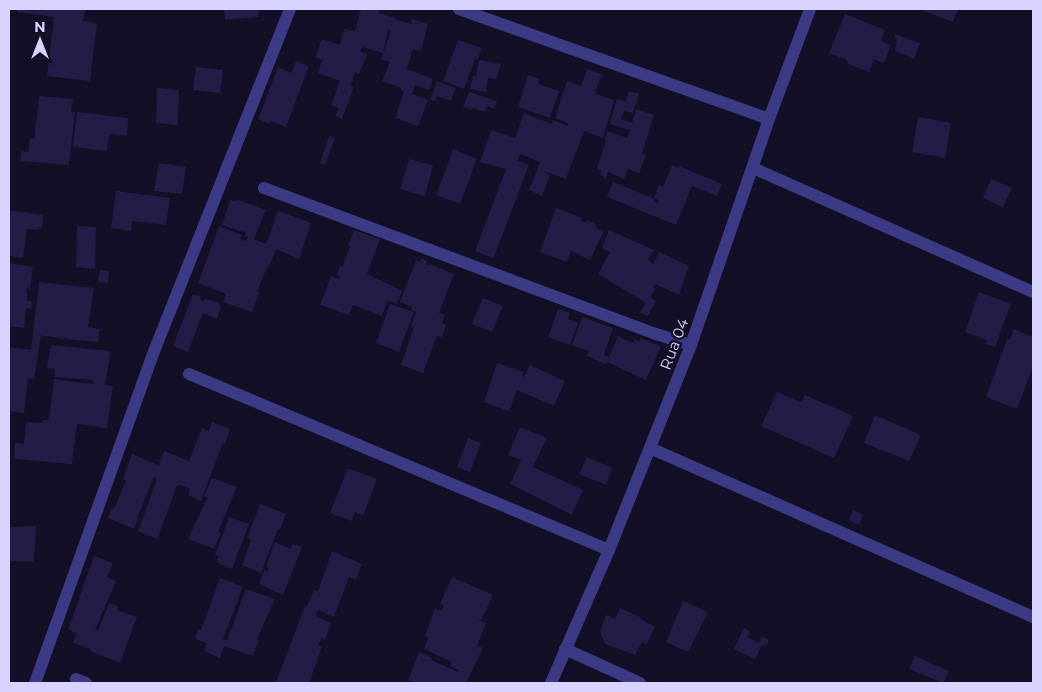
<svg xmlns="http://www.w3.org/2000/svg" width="1042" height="692" font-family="Montserrat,sans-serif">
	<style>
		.building { fill: #241b47 }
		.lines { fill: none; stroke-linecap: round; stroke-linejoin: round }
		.minor { stroke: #3d3a85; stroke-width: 12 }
		.labels { text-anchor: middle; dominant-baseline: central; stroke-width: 5; stroke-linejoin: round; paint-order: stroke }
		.street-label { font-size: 15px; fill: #d9d4ff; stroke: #130f26 }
	</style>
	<rect width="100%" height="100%" fill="#130f26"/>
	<path class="building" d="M17,9H85L83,21L97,23L90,81L47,76L54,17L17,12Z
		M224,9H258L259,17L225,20Z
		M361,9H379V13L395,18V19L411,24L412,19L428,24L421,51L413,49L407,69L433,79L429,90L415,85L412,94L428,100L418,126L395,118L404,91L401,90V88L382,81L390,62L381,59L391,31H388L383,53L362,47L360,52L367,54L359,74L355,72L351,85L354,87L342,119L335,116L339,108L331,105L340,81L318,73L322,60L315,57L322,39L340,45L344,29L355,31Z
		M919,9H958L953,22Z
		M845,14L885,30L881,41L891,45L884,63L874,59L869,72L848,64L847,60L829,53Z
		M895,34L920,43L914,59L895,51L897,39L894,37Z
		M458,40L482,48L478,59H475L464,89L443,81Z
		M479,60L501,64L496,79L488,78L486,92L470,89L473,76H476Z
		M296,61L309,66L286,127L271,121L270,124L258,119L278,67L291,73Z
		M196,67L223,70L220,93L193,90Z
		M587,69L602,74L595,94L614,100L603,138L584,131L566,179L544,171L550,175L542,196L529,190L540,162L520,154L518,161L529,165L494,257L493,258L475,251L506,169L480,162L491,130L515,138L524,113L552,124L553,120L567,126L568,123L555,118L567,81L581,86Z
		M528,75L540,79L538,84L559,91L550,118L518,107Z
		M437,81L456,88L451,101L437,96L435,101L430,100Z
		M157,88L179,90L178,125L156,123Z
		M629,91L639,94L633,113L624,111L621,119L632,123L636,109L654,115L642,154L646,155L639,173L628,169L624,179L608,172L606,178L600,175L601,170L597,168L606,141L605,138L607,131L627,138L630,130L610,124L617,99L626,101Z
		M469,92L497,101L494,109L487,106L485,112L473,108L472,110L463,107Z
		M39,96L73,99L71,112H75L69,165L20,161L21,151L28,152L30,138L34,139Z
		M77,112L128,118L127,136L109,134L107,151L73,147Z
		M918,117L951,123L945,158L912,152Z
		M329,136L335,138L325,165L320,163Z
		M453,149L477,159L460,204L436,195Z
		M409,159L433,165L425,196L400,189Z
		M159,163L186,167L182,194L154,191Z
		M672,165L679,168V166L722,184L717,196L692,186L676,225L607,197L613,182L655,199L654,201L658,203L659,200L654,198L659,185L663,187Z
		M991,179L1012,188L1003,207L983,198Z
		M116,191L170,198L166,225L132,221L131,231L111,228Z
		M237,199L266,210L254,239L266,244L278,211L311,223L299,259L276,249L269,268L267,267L257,292L259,293L252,312L223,302L226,294L198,283L219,226L242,235L240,239L246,241L248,237L245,236L246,233L222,225L230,200L236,201Z
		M556,208L582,218L581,221L586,223L587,220L596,224L595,227L604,231L590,260L571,251L567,262L540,252Z
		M9,210L43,215L42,228L39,227V230L27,229L23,258L9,256Z
		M77,226L96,227L95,269L76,267Z
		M354,230L380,239L367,274L402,291L397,304L388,300L382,316L353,305L349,315L320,305L331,276L339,279L340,277L337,275L340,266L342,267L350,247L348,246Z
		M609,230L654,250L648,260L653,264L659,252L689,266L679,295L655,284L653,288L655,289L650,297L656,301L648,316L640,313L646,303L598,274L610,252L602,248Z
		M421,258L427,260L426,264L429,266L430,264L454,274L439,313L445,315L442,323L446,325L442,337L437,336L423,373L401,365L414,327L411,326L416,312L411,310L412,307L400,302L416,260L420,262Z
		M9,263L33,267L30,289L26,288V292H27V300L32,301L31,309L26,308L24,328L9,326Z
		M100,270L109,271L108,283L98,282Z
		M39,282L94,288L88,327L100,329L98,342L66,339V336L65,339L41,335L34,379L28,378L24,413L9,411V347L31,350Z
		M979,292L1011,304L995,347L986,344L987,340L965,332Z
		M193,294L201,297L200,299L204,301L205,298L220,304L219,306L221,307L217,319L203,313L188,352L173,346Z
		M483,298L503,306L492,332L472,324Z
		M390,304L414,312L399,352L376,343Z
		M558,309L570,313L568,319L578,323L570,345L548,337Z
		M582,317L613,328L604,355L609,357L618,336L633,343L634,339L639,341L640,338L661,346L646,380L607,362L606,364L587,356L589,351L572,345Z
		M1014,329L1033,337V366L1017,409L986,397L1007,339L1010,340Z
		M51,345L111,351L105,385L113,386L107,428L77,424L72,464L14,459L15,443L24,444L26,422L42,423L43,420H49L54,379L93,384L94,380L55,377V369L47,368Z
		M497,363L524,372L522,376L524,377L530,365L565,381L554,406L517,390L509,411L484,402Z
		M777,392L801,402L805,395L853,416L834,458L761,426Z
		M875,415L921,435L909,461L864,443Z
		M212,422L230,429L225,444L223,443L201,501L188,495L190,489L180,485L177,486L157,539L138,531L157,479L154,477L137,518H138L134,529L108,518L111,508L114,509L126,480L123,479L132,454L159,465L164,451L189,461L202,428L209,431Z
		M520,427L547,438L533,467L583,490L572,515L510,484L521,460L508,455Z
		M468,438L481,443L470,472L457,467Z
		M587,457L612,468L606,485L579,474Z
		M348,468L377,479L363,516L355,512L352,521L330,513Z
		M212,478L237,487L218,532L221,533L214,549L188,539L207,498L204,496Z
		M260,504L286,514L280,530L278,529L261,573L242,565L251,540L247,538Z
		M853,510L863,515L859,525L849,520Z
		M229,517L249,524L232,569L216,562L219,556L215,555Z
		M23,526H36L34,562L9,561V527H23Z
		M275,542L291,549L292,544L302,547L283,595L259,584L264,570L268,571L269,568L266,566Z
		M332,551L362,564L356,580L349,577L334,617L318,610L315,616L331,623L325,640L321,639L318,645L322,647L309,683L276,682L305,606H307L314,590L318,591Z
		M94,556L113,563L107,577L116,581L95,630L98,631L109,603L118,606L117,610L137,617L120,663L90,651L91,649L73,643L77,633L68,630Z
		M452,577L493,595L481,620L475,618L486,623L477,646L483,648L466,683H416L408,680L419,652L432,658L431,660L458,672L459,670L450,666L452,662L424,649L428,638L425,636L435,608L441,611L444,606L440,604Z
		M220,578L243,587L223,639L227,640L246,589L275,599L257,639L259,640L253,656L224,646L220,658L204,651L207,643L195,639L198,629L201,630Z
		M683,601L708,612L688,652L666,642Z
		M620,608L640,617V618L655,627L647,644L642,642L635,655L605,644L600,632L606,615L615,619Z
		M744,628L750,631L747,637L759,643L762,636L769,640L766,646L762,645L755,659L734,649Z
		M915,656L949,671L943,683L909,669Z"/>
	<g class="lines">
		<path class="minor" d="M459,9L769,119
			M753,168L1033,292
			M264,188L653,333L691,345
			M189,374L609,550
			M650,448L1033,617
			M565,649L640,683
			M76,679L86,683
			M35,683L153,354L290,9
			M551,683L609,550L691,345L769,119L810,9"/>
	</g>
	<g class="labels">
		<g class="street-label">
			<text transform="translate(674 344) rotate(-69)">Rua 04</text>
		</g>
	</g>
	<rect width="1042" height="692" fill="none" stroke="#d9d4ff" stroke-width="20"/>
	<g transform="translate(40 40)" stroke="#130f26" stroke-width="4" paint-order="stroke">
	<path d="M0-4L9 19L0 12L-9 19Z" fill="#d9d4ff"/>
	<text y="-8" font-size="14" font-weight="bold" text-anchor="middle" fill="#d9d4ff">N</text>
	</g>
</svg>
